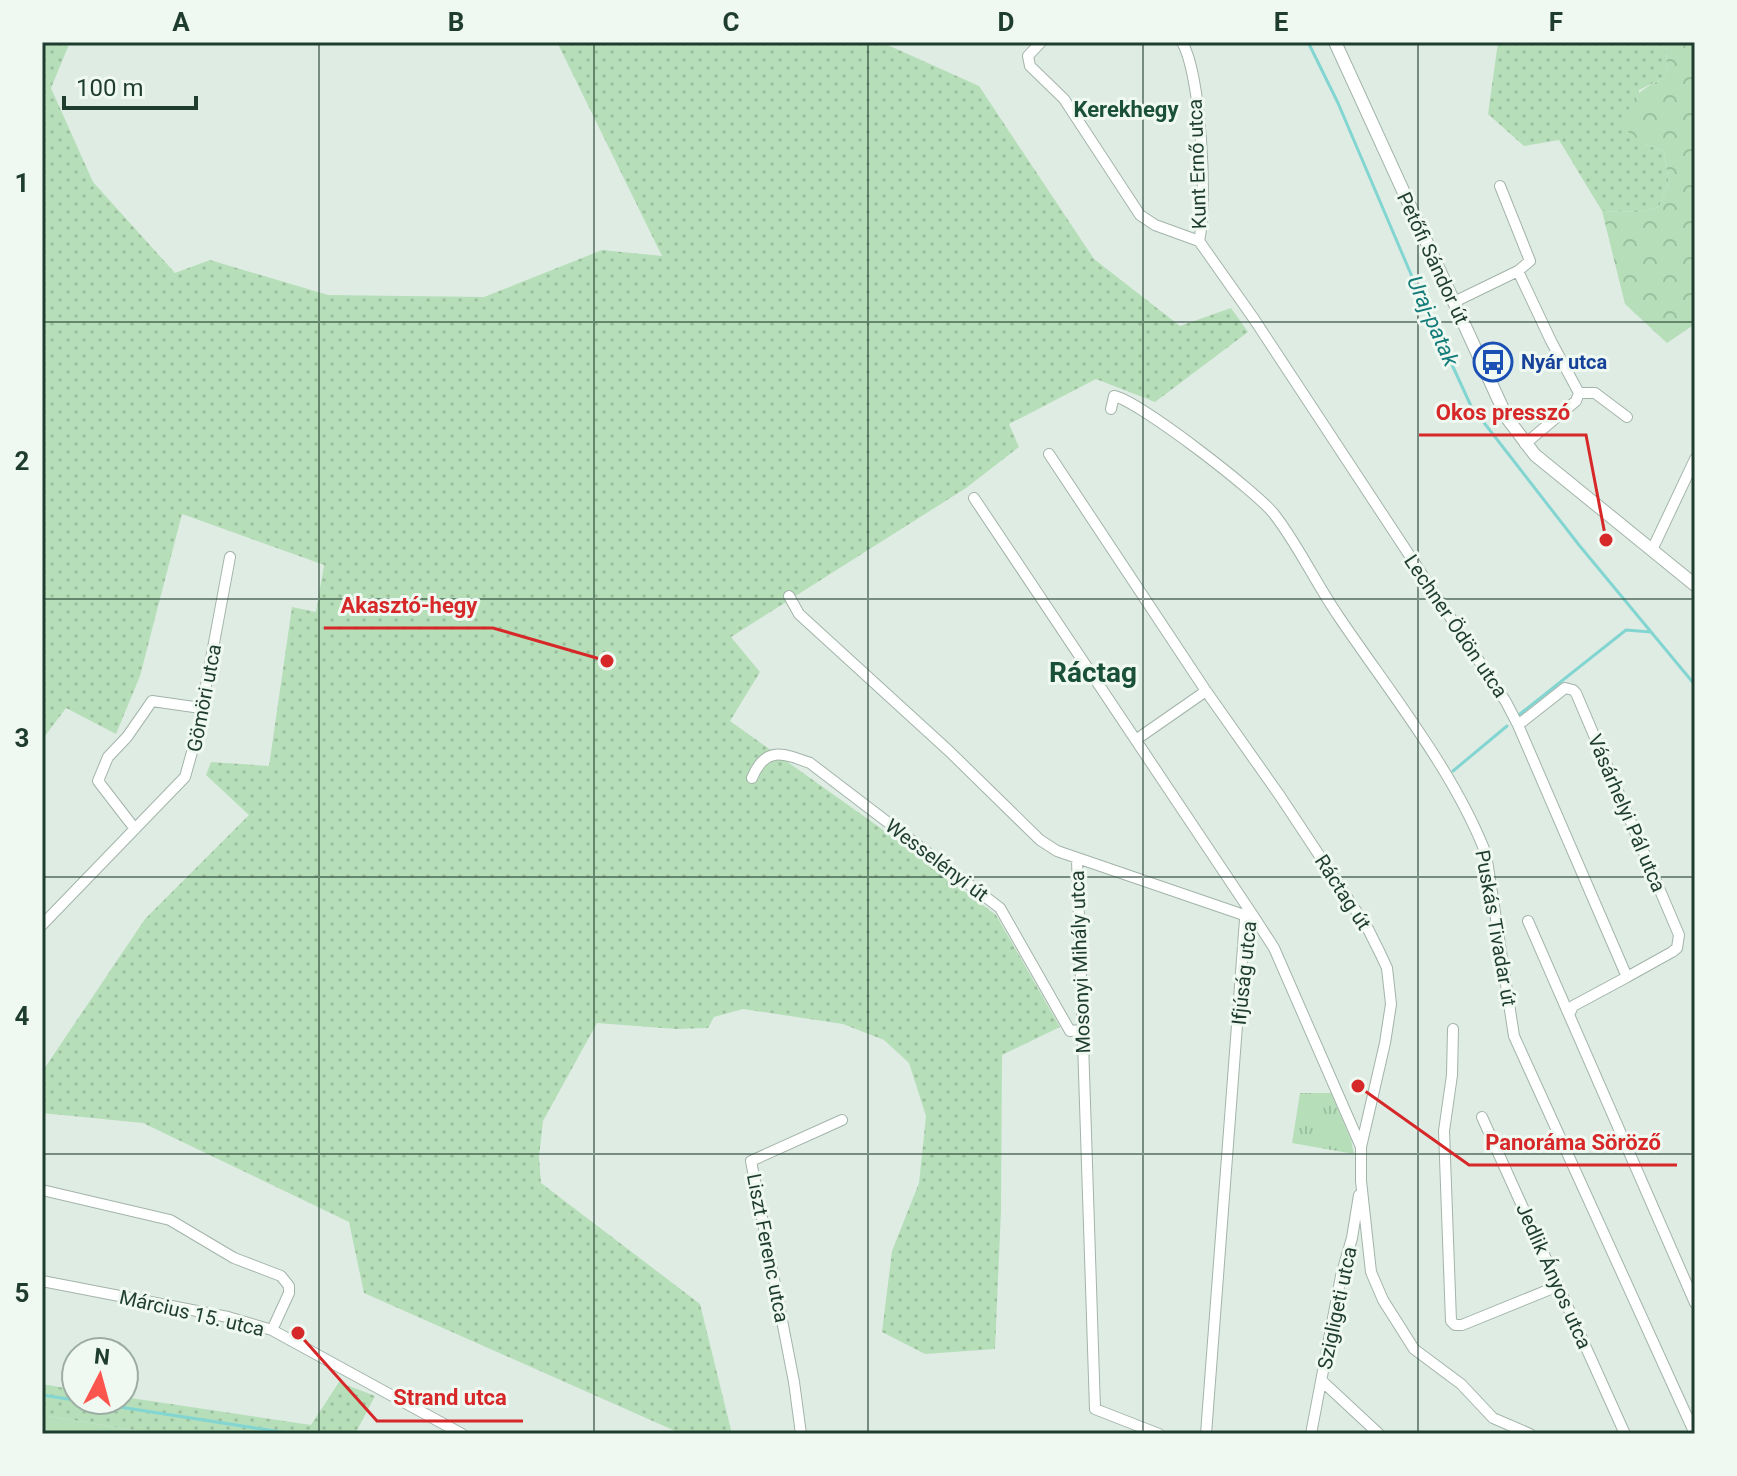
<svg xmlns="http://www.w3.org/2000/svg" width="1737" height="1476" font-family="Roboto,sans-serif">
	<style>
		.grass { fill: url(#grass-dots) }
		.forest { fill: url(#forest-crowns) }
		.park { fill: url(#park-tufts) }
		.garden { fill: #b6dfb9 }
		.lines { fill: none; stroke-linecap: round; stroke-linejoin: round }
		.stream { stroke: #83d5d1; stroke-width: 3 }
		.minor-casing { stroke: #a2b4aa; stroke-width: 12 }
		.tertiary-casing { stroke: #a2b4aa; stroke-width: 14 }
		.minor { stroke: #fff; stroke-width: 10 }
		.tertiary { stroke: #fff; stroke-width: 12 }
		.grid { fill: none; stroke: #1f3d2f; stroke-width: 2; stroke-opacity: 0.55 }
		.labels { text-anchor: middle; dominant-baseline: central; stroke-width: 6; stroke-linejoin: round; paint-order: stroke }
		.street-label { font-size: 20px; fill: #1f3d2f; stroke: #f0f8f2 }
		.transit-label { font-size: 20px; font-weight: bold; fill: #164399; stroke: #f0f8f2; text-anchor: start }
		.neighbourhood-label { font-size: 22px; font-weight: bold; fill: #1a5038; stroke: #f0f8f2 }
		.water-label { font-size: 22px; font-style: italic; fill: #157d79; stroke: #f0f8f2 }
		.district-label { font-size: 28px; font-weight: bold; fill: #1a5038; stroke: #f0f8f2 }
		.leader { fill: none; stroke: #d62828; stroke-width: 3 }
		.callout-dot { fill: #d62828; stroke: #f0f8f2; stroke-width: 3 }
		.callout-label { font-size: 22px; text-anchor: middle; font-weight: bold; fill: #d62828; stroke: #f0f8f2; stroke-width: 6; stroke-linejoin: round; paint-order: stroke }
		.neatline { fill: none; stroke: #1f3d2f; stroke-width: 3 }
		.grid-label { font-size: 26px; text-anchor: middle; font-weight: bold; fill: #1f3d2f }
	</style>
	<defs>
		<pattern id="grass-dots" width="8" height="8" patternUnits="userSpaceOnUse" patternTransform="scale(2)"><rect width="8" height="8" fill="#b6dfb9"/><path d="M2 2h.1M6 6h.1" fill="none" stroke="#9cc09f" stroke-width="1.8" stroke-linecap="round"/></pattern>
		<pattern id="forest-crowns" width="20" height="18" patternUnits="userSpaceOnUse" patternTransform="scale(2)"><rect width="20" height="18" fill="#b6dfb9"/><path d="M2 6a3 3 0 1 1 6 0M12 15a3 3 0 1 1 6 0" fill="none" stroke="#9cc09f"/></pattern>
		<pattern id="park-tufts" width="24" height="20" patternUnits="userSpaceOnUse" patternTransform="scale(2)"><rect width="24" height="20" fill="#b6dfb9"/><path d="M3 7l-1-3M5 7V3M7 7l1-3M15 17l-1-3M17 17v-4M19 17l1-3" fill="none" stroke="#9cc09f"/></pattern>
	</defs>
	<rect width="100%" height="100%" fill="#dfece4"/>
	<path class="grass" d="M42,42H70L51,88L93,182L175,273L210,260L328,295L484,297L602,250L662,256L557,42H881L979,86L1094,259L1180,326L1231,308L1248,332L1155,402L1096,379L1009,424L1019,447L966,488L731,637L760,672L730,721L879,827L996,915L1060,1027L1002,1055L1001,1211L995,1349L925,1354L882,1332L892,1251L919,1183L926,1116L909,1063L884,1040L843,1024L743,1009L714,1017L708,1028L676,1029L597,1023L543,1121L539,1157L541,1183L700,1304L732,1434H682L364,1293L349,1222L143,1123L42,1113V1072L145,919L249,815L206,775L211,762L269,766L292,607L316,612L324,565L182,514L140,676L116,734L66,708L42,740Z
		M1498,42H1667L1666,77L1639,90L1642,143L1664,151L1669,183L1659,207L1642,212L1602,211L1559,140L1524,146L1488,114Z
		M339,1382L375,1396L355,1434H156L42,1415V1384L76,1390V1400H124V1397L311,1425Z"/>
	<path class="forest" d="M1667,42H1695V324L1667,343L1625,304L1602,211L1642,212L1659,207L1669,183L1664,151L1642,143L1625,129C1628,97 1639,90 1666,77Z"/>
	<path class="park" d="M1300,1093H1331L1351,1140L1354,1154L1292,1143Z"/>
	<path class="garden" d="M42,1415L156,1434H42Z"/>
	<g class="lines">
		<path class="stream" d="M1308,42L1338,103L1419,293L1471,406L1579,545L1695,685
			M1520,714L1626,630L1651,632
			M1453,771L1507,726
			M42,1395L294,1434"/>
		<g class="minor-casing">
			<path id="minor" d="M1041,42L1028,56L1030,66L1064,99L1140,215L1155,225L1199,241
				M1182,42C1201,75 1208,203 1199,241
				M1199,241L1254,319L1506,702L1518,725L1627,977L1573,1006L1569,1015
				M1518,271L1551,341L1579,393L1576,401L1525,444
				M1454,302L1518,271L1530,261L1500,186
				M1579,393H1595L1627,417
				M1111,409L1114,396C1139,401 1257,492 1274,514C1299,546 1316,584 1339,617C1389,691 1454,771 1486,854L1514,1036L1695,1434
				M1049,454L1206,691L1280,796L1368,929L1380,953L1387,968L1391,1004L1385,1043L1361,1147V1181L1371,1272L1383,1300L1414,1349L1461,1384L1493,1418L1530,1434
				M974,498L1252,914L1245,920L1206,1434
				M1652,550L1695,459
				M789,596L799,614L949,751L1040,840L1057,851L1241,914H1252L1274,948L1361,1147
				M1518,725L1565,688L1573,690L1576,693L1679,935L1677,948L1672,952L1627,977
				M1137,739L1206,691
				M752,778C765,746 783,753 810,763L1000,908L1070,1031L1081,1030
				M135,829L98,781L108,757L127,737L152,701L201,708
				M1077,859L1095,1409L1159,1434
				M1528,921L1695,1303
				M42,925L185,777L197,734L230,557
				M1453,1029L1452,1075L1444,1131L1451,1321L1455,1325H1462L1558,1286
				M1482,1117L1625,1434
				M42,1190L170,1220L234,1258L281,1276L289,1286V1293L272,1330
				M42,1281L228,1317L272,1330L462,1434
				M1322,1381L1379,1434
				M801,1434L794,1382L751,1161L842,1120
				M1311,1434L1341,1276L1352,1238L1359,1195"/>
		</g>
		<g class="tertiary-casing">
			<path id="tertiary" d="M1335,42L1507,418L1535,455L1695,585"/>
		</g>
		<use href="#minor" class="minor"/>
		<use href="#tertiary" class="tertiary"/>
	</g>
	<path class="grid" d="M319,42V1434M594,42V1434M868,42V1434M1143,42V1434M1418,42V1434M42,322H1695M42,599H1695M42,877H1695M42,1154H1695"/>
	<defs>
		<g id="bus-ring" transform="scale(2)"><circle r="9.5" fill="#f0f8f2" stroke="#1a4fb4" stroke-width="1.5"/><path d="M-5-6H5V4H4V6H2V4H-2V6H-4V4H-5ZM-3.5-4V0h7V-4ZM-3.5 1.2v1.5H-2V1.2ZM2 1.2v1.5H3.5V1.2Z" fill="#1a4fb4"/></g>
	</defs>
	<g fill-rule="evenodd">
		<use href="#bus-ring" x="1493" y="362"/>
	</g>
	<g class="labels">
		<g class="street-label">
			<text transform="translate(1197 164) rotate(-92)">Kunt Ernő utca</text>
			<text transform="translate(1433 258) rotate(65)">Petőfi Sándor út</text>
			<text transform="translate(1456 626) rotate(56)">Lechner Ödön utca</text>
			<text transform="translate(204 698) rotate(-79)">Gömöri utca</text>
			<text transform="translate(1627 813) rotate(67)">Vásárhelyi Pál utca</text>
			<text transform="translate(937 860) rotate(37)">Wesselényi út</text>
			<text transform="translate(1343 892) rotate(57)">Ráctag út</text>
			<text transform="translate(1496 928) rotate(80)">Puskás Tivadar út</text>
			<text transform="translate(1080 962) rotate(-92)">Mosonyi Mihály utca</text>
			<text transform="translate(1244 973) rotate(-84)">Ifjúság utca</text>
			<text transform="translate(768 1248) rotate(79)">Liszt Ferenc utca</text>
			<text transform="translate(1554 1276) rotate(66)">Jedlik Ányos utca</text>
			<text transform="translate(1337 1308) rotate(-78)">Szigligeti utca</text>
			<text transform="translate(192 1313) rotate(13)">Március 15. utca</text>
		</g>
		<g class="transit-label">
			<text x="1521" y="362">Nyár utca</text>
		</g>
		<g class="neighbourhood-label">
			<text x="1126" y="109">Kerekhegy</text>
		</g>
		<g class="water-label">
			<text transform="translate(1433 321) rotate(66)">Uraj-patak</text>
		</g>
		<g class="district-label">
			<text x="1093" y="672">Ráctag</text>
		</g>
	</g>
	<path class="leader" d="M1606 540L1586 435H1419M607 661L493 628H324M1358 1086L1469 1165H1677M298 1333L377 1421H523"/>
	<g class="callout-dot">
		<circle cx="1606" cy="540" r="8"/>
		<circle cx="607" cy="661" r="8"/>
		<circle cx="1358" cy="1086" r="8"/>
		<circle cx="298" cy="1333" r="8"/>
	</g>
	<g class="callout-label">
		<text x="1503" y="420">Okos presszó</text>
		<text x="409" y="613">Akasztó-hegy</text>
		<text x="1573" y="1150">Panoráma Söröző</text>
		<text x="450" y="1405">Strand utca</text>
	</g>
	<rect width="1737" height="1476" fill="none" stroke="#f0f8f2" stroke-width="88"/>
	<g transform="translate(100 1376) rotate(6)"><circle r="38" fill="#f0f8f2" stroke="#9cada4" stroke-width="2"/>
	<path d="M0-6L14 30L0 20L-14 30Z" fill="#fc554d"/>
	<text y="-12" font-size="22" font-weight="bold" text-anchor="middle" fill="#1f3d2f">N</text>
	</g>
	<path d="M64 96v12h132v-12" fill="none" stroke="#1f3d2f" stroke-width="4"/>
	<text x="76" y="96" font-size="24" fill="#1f3d2f" stroke="#f0f8f2" stroke-width="6" paint-order="stroke">100 m</text>
	<rect x="44" y="44" width="1649" height="1388" class="neatline"/>
	<g class="grid-label">
		<text x="181" y="31">A</text>
		<text x="456" y="31">B</text>
		<text x="731" y="31">C</text>
		<text x="1006" y="31">D</text>
		<text x="1281" y="31">E</text>
		<text x="1556" y="31">F</text>
		<text x="22" y="192">1</text>
		<text x="22" y="470">2</text>
		<text x="22" y="747">3</text>
		<text x="22" y="1025">4</text>
		<text x="22" y="1302">5</text>
	</g>
</svg>
